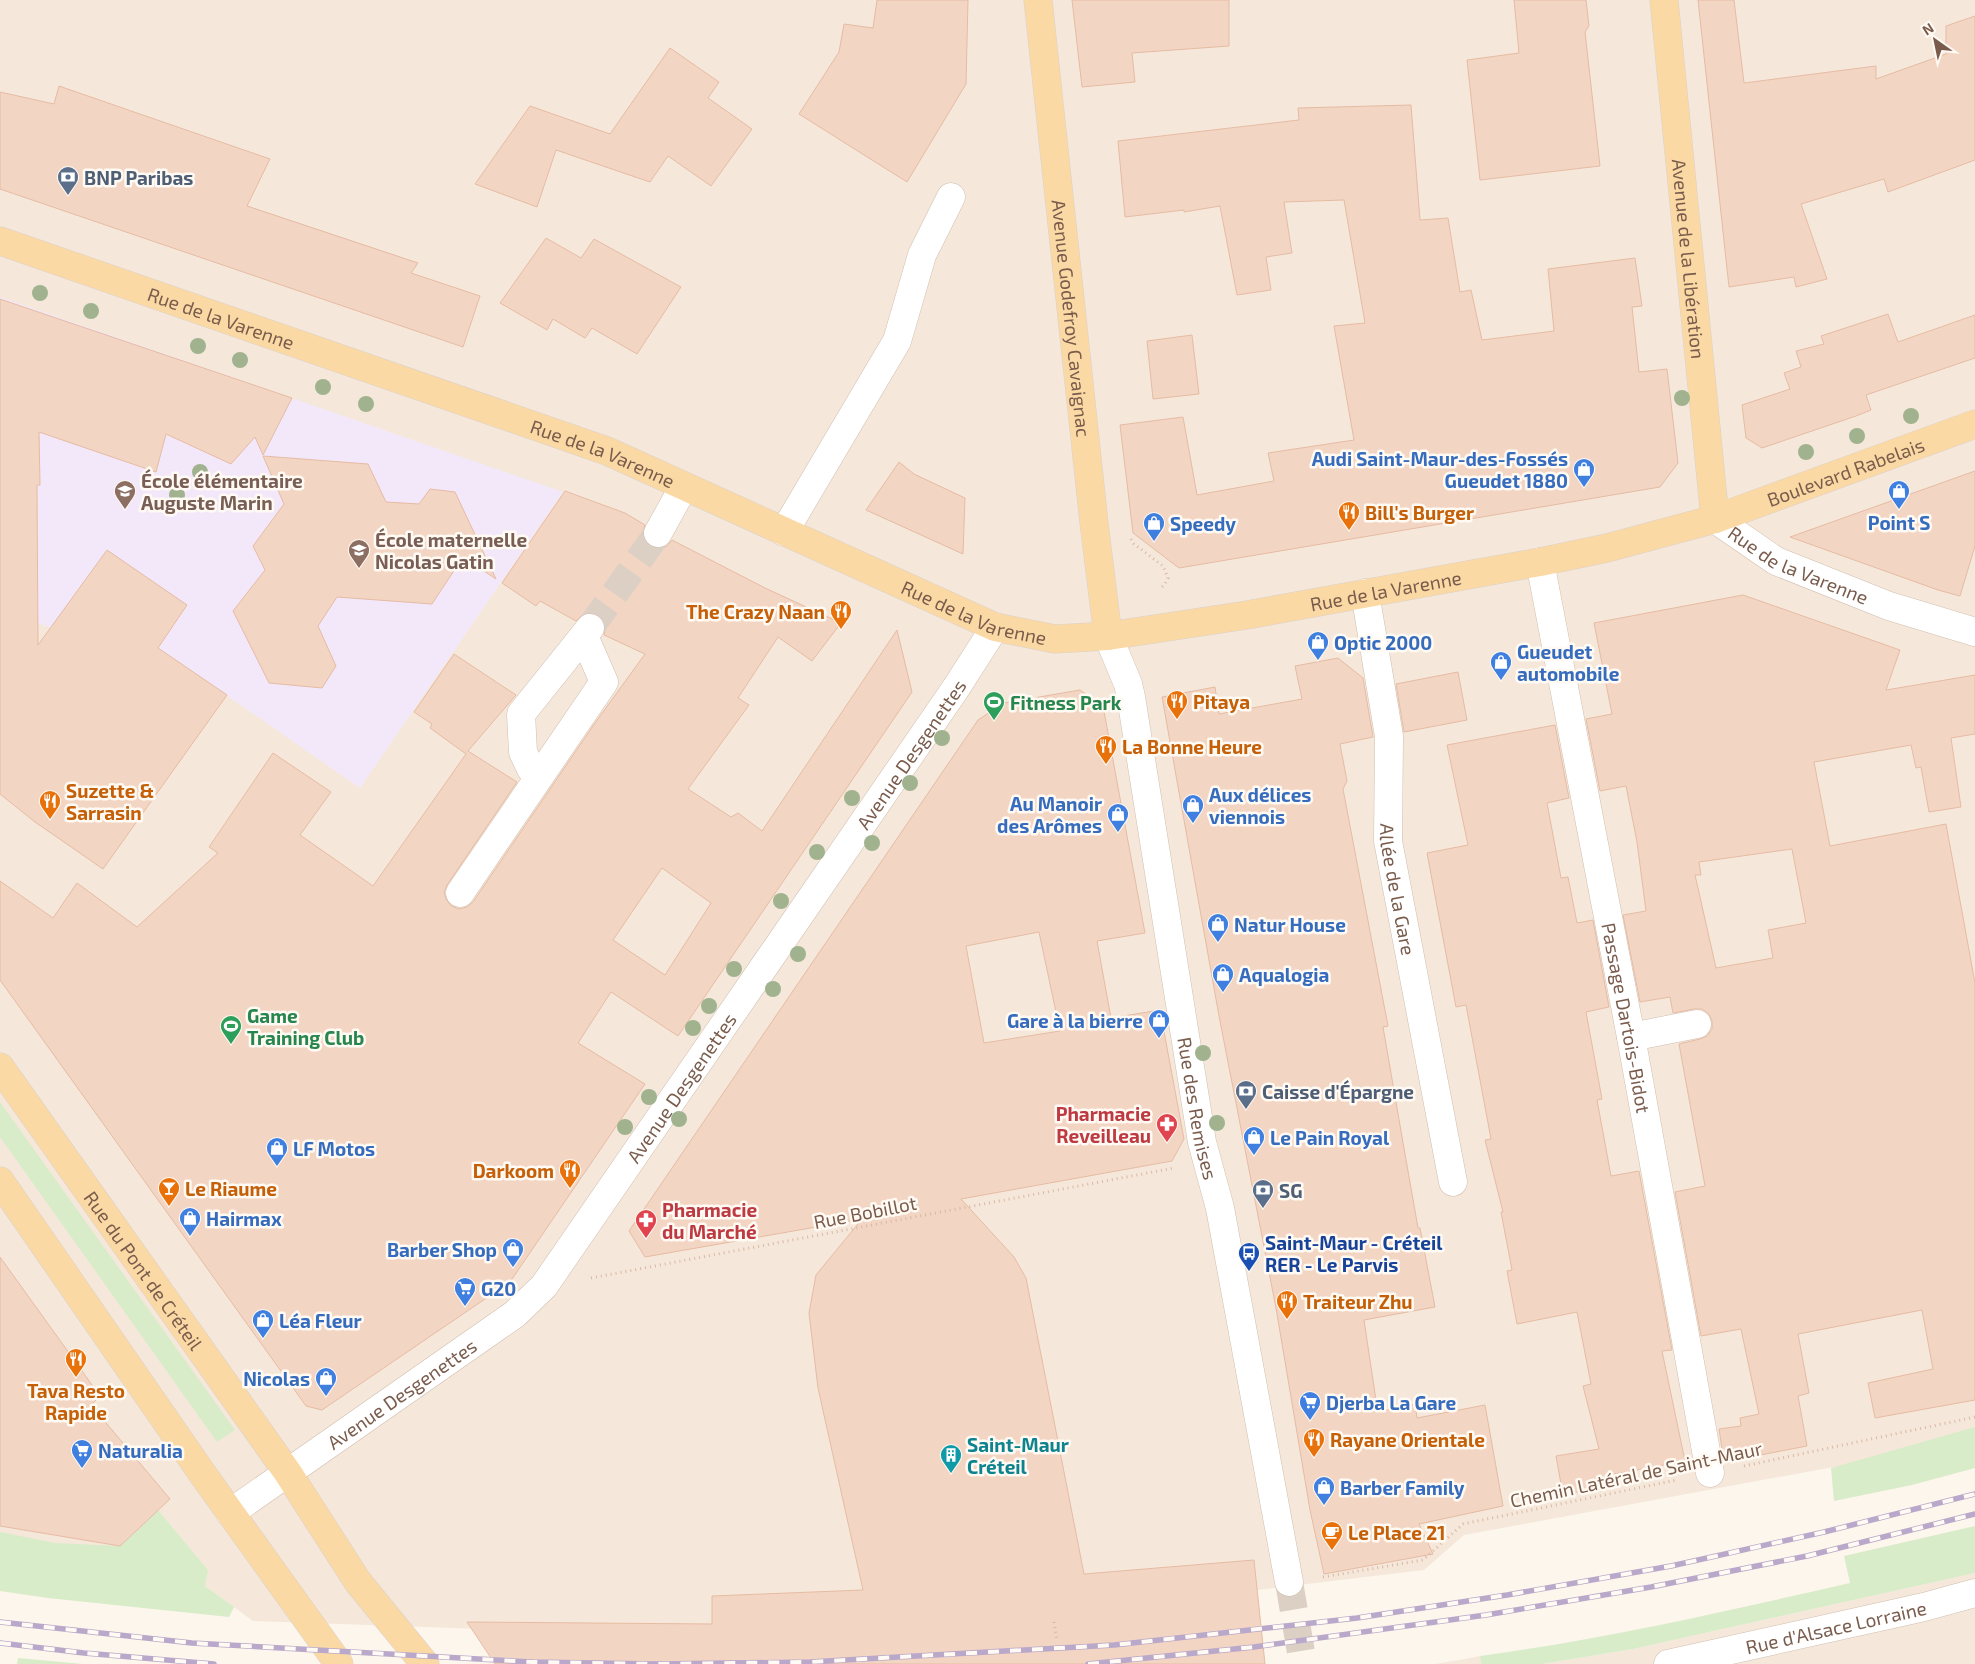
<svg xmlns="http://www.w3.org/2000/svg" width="1975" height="1664" font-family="'Exo 2',sans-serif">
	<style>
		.residential { fill: #f5e8da }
		.education { fill: #f3e8fa }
		.green { fill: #d8ecc9 }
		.building { fill: #f3d5c3; stroke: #e6bba3; fill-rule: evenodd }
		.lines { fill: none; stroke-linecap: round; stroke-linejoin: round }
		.minor-tunnel { stroke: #dcd0c4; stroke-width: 28; stroke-dasharray: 28 14; stroke-linecap: butt }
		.minor-casing { stroke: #d1beb0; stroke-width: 29 }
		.major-casing { stroke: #dad1cd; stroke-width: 29 }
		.path { stroke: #d9b8a5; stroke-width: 3; stroke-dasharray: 1 4; stroke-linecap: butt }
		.minor { stroke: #fff; stroke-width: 28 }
		.major { stroke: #fbd9a5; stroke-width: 28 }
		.rail-casing { stroke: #b9a8c9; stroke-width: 5.5 }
		.rail { stroke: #fffaf3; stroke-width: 4; stroke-dasharray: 11; stroke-linecap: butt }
		.tree { fill: #a0b28e }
		.labels { text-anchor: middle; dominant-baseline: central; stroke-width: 5; stroke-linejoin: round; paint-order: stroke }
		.service-label { font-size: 19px; font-weight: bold; fill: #4e5e75; stroke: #fffaf3; text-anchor: start }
		.street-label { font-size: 19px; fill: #7a5c4d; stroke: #fffaf3 }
		.shop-label { font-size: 19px; font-weight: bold; fill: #366cbe; stroke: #fffaf3; text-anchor: start }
		.education-label { font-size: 19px; font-weight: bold; fill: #785e54; stroke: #fffaf3; text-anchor: start }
		.food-label { font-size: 19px; font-weight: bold; fill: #c56008; stroke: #fffaf3; text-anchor: start }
		.leisure-label { font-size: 19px; font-weight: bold; fill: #27864d; stroke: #fffaf3; text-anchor: start }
		.health-label { font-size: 19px; font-weight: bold; fill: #be3a42; stroke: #fffaf3; text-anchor: end }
		.transit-label { font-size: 19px; font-weight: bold; fill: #164399; stroke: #fffaf3; text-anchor: start }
		.culture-label { font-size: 19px; font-weight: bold; fill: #0d838f; stroke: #fffaf3; text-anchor: start }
	</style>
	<rect width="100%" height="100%" fill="#fdf6ec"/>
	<path class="residential" d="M0,0H1975V1441L1464,1535L1424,1570L1258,1590L801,1624L541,1631L253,1621L205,1586L0,1541Z
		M1975,1573V1664H1542L1633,1649Z
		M1480,1656L1481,1664H1435L1465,1659Z"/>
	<path class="education" d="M0,297L563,492L360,788L157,647L144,665L13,613L0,617Z"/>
	<path class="green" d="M0,1102L235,1430L217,1442L0,1137Z
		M1975,1427V1468L1912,1485L1834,1501L1831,1468Z
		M158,1510L208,1570L205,1586L234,1607L229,1617L48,1598L0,1591V1532L56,1543L120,1546Z
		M1975,1526V1573L1633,1649L1542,1664H1481L1480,1656C1605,1639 1727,1611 1850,1583L1844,1556Z
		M18,1658L83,1664H17Z"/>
	<path class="building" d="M877,0H968L966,84L907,182L799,114L839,52L844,24L873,28Z
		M1072,0H1229V46L1132,53L1135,82L1082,87Z
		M1514,0H1586L1589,26L1585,32L1600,166L1480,180L1467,60L1519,53Z
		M1698,0H1734L1744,83L1876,66V79L1946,54V26L1975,16V160L1888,192L1884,179L1801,204L1827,279L1796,287L1794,277L1729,287Z
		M670,48L719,82L708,98L752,129L711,186L668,156L650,182L556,150L537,207L475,184L530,106L610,134Z
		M59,86L270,159L247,206L418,263L411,273L480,296L463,347L0,189V92L54,104Z
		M1411,105L1420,220L1448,218L1460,292L1471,290L1482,340L1554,331L1548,269L1635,258L1642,306L1632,307L1639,372L1667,369L1678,463L1660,487L1179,568L1133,533L1120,425L1183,417L1197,495L1274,481L1268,453L1354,440L1334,326L1365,323L1344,200L1284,202L1292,253L1266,257L1271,290L1237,295L1220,206L1184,212V210L1125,217L1118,141L1299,120L1298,108Z
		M546,238L581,258L594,239L681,287L637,354L592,328L585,338L553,319L547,330L500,303Z
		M0,299L292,398L263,455L255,437L231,464L166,434L156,472L39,432L40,485H37L38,645L107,550L187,605L158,648L227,695L103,869L35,822L0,794Z
		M1888,314L1898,342L1975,315V358L1866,395L1871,410L1856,416L1762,448L1746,438L1742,405L1790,389L1784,373L1801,367L1796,351L1824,344L1821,336Z
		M1192,335L1199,394L1153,399L1147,341Z
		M263,456L368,464L386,502L419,504L430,489L455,492L496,579L463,557L432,604L337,597L318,626L336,666L322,688L269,683L233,611L265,570L253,546L284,504Z
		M899,462L914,474L965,498L963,554L866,510Z
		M1975,471V546L1960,596L1938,590L1790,537Z
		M565,491L625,513L645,525L642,534L645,541L651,547L659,549L666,547L672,540L765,588L841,623L812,661L778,637L738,698L749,705L688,789L731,817L738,813L762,831L897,630L912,692L678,1036L611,992L578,1043L645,1084L510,1282L322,1410L306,1406L0,980V881L53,918L77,883L137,927L218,853L209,847L273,753L331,792L300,835L373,886L466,754L430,728L432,724L414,712L454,654L516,695L468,751L517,782L447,885L444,892L446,899L451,906L459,909L467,907L473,902L595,723L645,654L604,635L605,630V623L599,616L593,613H585L576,621L540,601L536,606L502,583ZM662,868L711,903L665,975L613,940Z
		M1743,595L1900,650L1886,690L1975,675V734L1951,738L1961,807L1929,812L1921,767L1916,768L1911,745L1814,762L1830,846L1946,824L1975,983V1400L1875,1418L1868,1383L1933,1369L1922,1310L1798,1334L1809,1393L1798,1396L1807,1446L1724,1462L1719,1429L1741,1426L1740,1418L1759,1414L1741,1329L1701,1336L1675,1192L1705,1186L1679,1044L1700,1039L1707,1036L1712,1029V1021L1709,1014L1702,1009H1694L1673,1013L1670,997L1640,1002L1623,915L1646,911L1637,842L1626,786L1600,791L1586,719L1612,714L1594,623ZM1792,849L1806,923L1768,930L1773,958L1716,968L1695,875H1701L1699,862Z
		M1338,658L1363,678L1373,737L1340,744L1347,781L1343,789L1388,1026L1383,1027L1405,1154L1418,1228H1420L1435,1307L1364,1320L1377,1407H1380L1381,1411L1415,1404L1417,1418L1485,1405L1503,1506L1419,1524L1433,1554L1324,1574L1310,1510L1276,1308L1219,1016L1162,697L1215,687L1219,714L1302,699L1295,666Z
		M1458,672L1467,720L1404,732L1396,684Z
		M1080,690L1103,706L1145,933L1097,941L1111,1018L1160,1010L1184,1139L1172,1161L961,1199L1014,1257L1026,1278L1084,1574L1254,1560L1265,1664H495L467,1622L712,1624V1596L863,1590L818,1388L809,1313L816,1275L862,1219L645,1257L629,1231L978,720L1004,703ZM1039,932L1060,1031L984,1043L966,946Z
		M1555,725L1569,798L1547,803L1561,878L1568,877L1577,923L1593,920L1609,1007L1586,1012L1602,1099L1597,1100L1611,1176L1639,1171L1672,1350L1662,1351L1685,1461L1609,1475L1611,1485L1563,1495L1556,1456L1599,1449L1583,1386L1591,1384L1577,1312L1517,1324L1507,1271L1512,1270L1501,1212H1503L1485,1140L1491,1139L1466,1005L1456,1007L1427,853L1468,845L1447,745Z
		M0,1257L100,1396L91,1405L170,1499L120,1546L0,1526Z"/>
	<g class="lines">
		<path class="minor-tunnel" d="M590,628L658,533
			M1289,1582L1303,1664"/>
		<g class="minor-casing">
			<g id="minor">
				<path id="s1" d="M1715,519L1776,561L1889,606L1975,632"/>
				<path d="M784,532L897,341L922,255L951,197"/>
				<path d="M658,533L684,486"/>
				<path id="s2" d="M1540,562L1631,1037L1710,1473"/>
				<path id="s3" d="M1365,593L1389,736L1388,841L1453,1182"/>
				<path id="s4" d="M1108,636L1128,684L1131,697L1202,1142L1220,1208L1289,1582"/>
				<path d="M531,769L523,752L521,714L590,628"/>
				<path d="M460,893L604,682L584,636"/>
				<path d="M1631,1037L1697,1024"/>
				<path id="s5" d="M230,1513L515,1314L544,1286L956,688L995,627"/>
				<path id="s6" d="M1668,1664L1924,1607L1975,1593"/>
			</g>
		</g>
		<g class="major-casing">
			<g id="major">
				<path id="s7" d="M1038,0L1094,523L1108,636"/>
				<path id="s8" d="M1664,0L1715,519"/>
				<path id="s9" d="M0,241L607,451L995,627L1055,639L1108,636L1247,615L1540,562L1607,548L1715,519L1975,424"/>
				<path id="s10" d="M0,1067L288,1473L358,1582L425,1664"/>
				<path d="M0,1181L204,1476L339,1664"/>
			</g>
		</g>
		<path class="path" d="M1131,539L1134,544L1163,566L1168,578L1165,584L1160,589
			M591,1278L1174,1168
			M1744,1466L1975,1417
			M1323,1577L1423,1560L1463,1524L1677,1480
			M1054,1622L1057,1640"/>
		<use href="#minor" class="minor"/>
		<use href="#major" class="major"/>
		<g class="rail-casing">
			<path id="rail" d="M0,1622L192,1643L532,1662L658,1664L810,1662L1114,1645L1357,1618L1507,1595L1671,1566L1824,1532L1975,1494
				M0,1643L84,1653L214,1664
				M1088,1664L1254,1647L1486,1615L1651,1587L1807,1556L1975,1514"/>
		</g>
		<use href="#rail" class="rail"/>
	</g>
	<g class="tree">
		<circle cx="40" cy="293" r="8"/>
		<circle cx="91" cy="311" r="8"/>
		<circle cx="198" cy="346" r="8"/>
		<circle cx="240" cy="360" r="8"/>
		<circle cx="323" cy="387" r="8"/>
		<circle cx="1682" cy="398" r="8"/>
		<circle cx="366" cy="404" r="8"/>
		<circle cx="1911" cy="416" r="8"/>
		<circle cx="1857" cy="436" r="8"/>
		<circle cx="1806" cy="452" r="8"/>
		<circle cx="200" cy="472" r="8"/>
		<circle cx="177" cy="495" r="8"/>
		<circle cx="942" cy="738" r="8"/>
		<circle cx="910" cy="783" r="8"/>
		<circle cx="852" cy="798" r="8"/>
		<circle cx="872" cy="843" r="8"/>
		<circle cx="817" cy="852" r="8"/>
		<circle cx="781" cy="901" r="8"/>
		<circle cx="798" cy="954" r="8"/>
		<circle cx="734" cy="969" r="8"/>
		<circle cx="773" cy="989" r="8"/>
		<circle cx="709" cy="1006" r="8"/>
		<circle cx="693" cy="1028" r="8"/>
		<circle cx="1203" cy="1053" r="8"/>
		<circle cx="649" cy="1097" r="8"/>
		<circle cx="679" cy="1119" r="8"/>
		<circle cx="1217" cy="1123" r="8"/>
		<circle cx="625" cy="1127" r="8"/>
	</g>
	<defs>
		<g id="bank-pin" transform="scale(1.125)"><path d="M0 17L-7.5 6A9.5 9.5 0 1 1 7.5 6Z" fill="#5c6f8a" stroke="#fffaf3"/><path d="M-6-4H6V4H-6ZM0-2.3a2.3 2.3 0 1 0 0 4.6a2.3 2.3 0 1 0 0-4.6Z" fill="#fff"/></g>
		<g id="shop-pin" transform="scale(1.125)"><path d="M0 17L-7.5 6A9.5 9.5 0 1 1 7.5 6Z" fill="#3f7fe0" stroke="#fffaf3"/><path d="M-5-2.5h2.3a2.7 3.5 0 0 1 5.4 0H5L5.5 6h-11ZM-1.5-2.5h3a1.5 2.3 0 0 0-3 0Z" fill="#fff"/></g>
		<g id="school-pin" transform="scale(1.125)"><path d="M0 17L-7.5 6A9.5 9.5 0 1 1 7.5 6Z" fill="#8d6e63" stroke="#fffaf3"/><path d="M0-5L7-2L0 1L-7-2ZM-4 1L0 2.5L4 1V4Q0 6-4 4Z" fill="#fff"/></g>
		<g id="restaurant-pin" transform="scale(1.125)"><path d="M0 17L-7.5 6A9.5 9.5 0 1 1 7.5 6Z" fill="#e8710a" stroke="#fffaf3"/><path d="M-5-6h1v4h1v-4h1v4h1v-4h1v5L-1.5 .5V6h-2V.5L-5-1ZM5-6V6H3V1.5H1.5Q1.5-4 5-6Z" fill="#fff"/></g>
		<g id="stadium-pin" transform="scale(1.125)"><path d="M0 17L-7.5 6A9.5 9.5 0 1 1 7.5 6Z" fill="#2e9e5b" stroke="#fffaf3"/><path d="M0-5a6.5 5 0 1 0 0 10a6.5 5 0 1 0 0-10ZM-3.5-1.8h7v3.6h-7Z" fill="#fff"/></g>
		<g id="pharmacy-pin" transform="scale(1.125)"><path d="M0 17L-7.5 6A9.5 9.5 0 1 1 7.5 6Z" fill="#e0444e" stroke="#fffaf3"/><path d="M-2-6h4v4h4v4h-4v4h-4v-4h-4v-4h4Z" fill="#fff"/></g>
		<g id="bar-pin" transform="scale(1.125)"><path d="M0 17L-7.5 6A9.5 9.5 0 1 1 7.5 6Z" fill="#e8710a" stroke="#fffaf3"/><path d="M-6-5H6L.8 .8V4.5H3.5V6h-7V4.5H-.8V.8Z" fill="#fff"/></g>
		<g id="bus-pin" transform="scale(1.125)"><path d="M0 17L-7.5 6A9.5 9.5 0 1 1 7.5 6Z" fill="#1a4fb4" stroke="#fffaf3"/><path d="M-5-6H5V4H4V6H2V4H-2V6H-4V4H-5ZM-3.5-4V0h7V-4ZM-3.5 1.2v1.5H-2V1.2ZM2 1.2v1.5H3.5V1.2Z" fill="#fff"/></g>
		<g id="supermarket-pin" transform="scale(1.125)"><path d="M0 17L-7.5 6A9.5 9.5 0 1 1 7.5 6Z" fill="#3f7fe0" stroke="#fffaf3"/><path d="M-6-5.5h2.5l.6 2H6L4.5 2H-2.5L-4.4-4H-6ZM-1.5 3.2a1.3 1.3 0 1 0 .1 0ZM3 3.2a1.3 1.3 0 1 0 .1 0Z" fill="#fff"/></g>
		<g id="building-pin" transform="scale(1.125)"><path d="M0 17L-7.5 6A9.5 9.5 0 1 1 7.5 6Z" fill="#0f9aa8" stroke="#fffaf3"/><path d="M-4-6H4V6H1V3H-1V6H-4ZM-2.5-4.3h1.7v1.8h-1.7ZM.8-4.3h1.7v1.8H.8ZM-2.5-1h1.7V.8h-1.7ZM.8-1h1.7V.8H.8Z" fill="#fff"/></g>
		<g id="cafe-pin" transform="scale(1.125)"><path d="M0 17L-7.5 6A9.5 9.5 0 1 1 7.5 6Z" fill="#e8710a" stroke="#fffaf3"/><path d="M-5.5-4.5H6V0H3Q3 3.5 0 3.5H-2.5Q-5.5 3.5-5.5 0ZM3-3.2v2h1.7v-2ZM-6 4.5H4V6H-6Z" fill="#fff"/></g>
	</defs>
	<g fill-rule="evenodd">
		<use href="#bank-pin" x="68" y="177"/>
		<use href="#shop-pin" x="1584" y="469"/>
		<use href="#school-pin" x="125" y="491"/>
		<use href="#shop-pin" x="1899" y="491"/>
		<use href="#restaurant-pin" x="1349" y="512"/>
		<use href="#shop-pin" x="1154" y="523"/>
		<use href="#school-pin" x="359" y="550"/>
		<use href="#restaurant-pin" x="841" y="611"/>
		<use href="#shop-pin" x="1318" y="642"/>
		<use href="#shop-pin" x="1501" y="662"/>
		<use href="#restaurant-pin" x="1177" y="701"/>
		<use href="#stadium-pin" x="994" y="702"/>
		<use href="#restaurant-pin" x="1106" y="746"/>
		<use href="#restaurant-pin" x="50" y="801"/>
		<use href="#shop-pin" x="1193" y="805"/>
		<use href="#shop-pin" x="1118" y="814"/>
		<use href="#shop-pin" x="1218" y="924"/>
		<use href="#shop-pin" x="1223" y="974"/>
		<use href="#shop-pin" x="1159" y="1020"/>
		<use href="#stadium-pin" x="231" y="1026"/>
		<use href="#bank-pin" x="1246" y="1091"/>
		<use href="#pharmacy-pin" x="1167" y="1124"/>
		<use href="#shop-pin" x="1254" y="1137"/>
		<use href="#shop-pin" x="277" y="1148"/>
		<use href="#restaurant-pin" x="570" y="1170"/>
		<use href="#bar-pin" x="169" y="1188"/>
		<use href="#bank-pin" x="1263" y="1190"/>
		<use href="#shop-pin" x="190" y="1218"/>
		<use href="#pharmacy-pin" x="646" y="1220"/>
		<use href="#shop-pin" x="513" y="1249"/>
		<use href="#bus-pin" x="1249" y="1253"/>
		<use href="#supermarket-pin" x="465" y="1288"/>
		<use href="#restaurant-pin" x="1287" y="1301"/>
		<use href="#shop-pin" x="263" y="1320"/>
		<use href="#restaurant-pin" x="76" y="1359"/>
		<use href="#shop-pin" x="326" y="1378"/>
		<use href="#supermarket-pin" x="1310" y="1402"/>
		<use href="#restaurant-pin" x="1314" y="1439"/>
		<use href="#supermarket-pin" x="82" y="1450"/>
		<use href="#building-pin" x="951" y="1455"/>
		<use href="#shop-pin" x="1324" y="1487"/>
		<use href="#cafe-pin" x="1332" y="1532"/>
	</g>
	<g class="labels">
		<g class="service-label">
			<text x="84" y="177">BNP Paribas</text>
			<text x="1262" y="1091">Caisse d'Épargne</text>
			<text x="1279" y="1190">SG</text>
		</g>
		<g class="street-label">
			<text stroke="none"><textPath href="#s8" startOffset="260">Avenue de la Libération</textPath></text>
			<text stroke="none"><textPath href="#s9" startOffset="234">Rue de la Varenne</textPath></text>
			<text stroke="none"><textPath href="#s7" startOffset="320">Avenue Godefroy Cavaignac</textPath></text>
			<text stroke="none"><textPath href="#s9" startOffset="639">Rue de la Varenne</textPath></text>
			<text stroke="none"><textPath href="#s9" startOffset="1940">Boulevard Rabelais</textPath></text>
			<text stroke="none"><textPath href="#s1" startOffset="96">Rue de la Varenne</textPath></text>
			<text stroke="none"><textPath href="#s9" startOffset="1464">Rue de la Varenne</textPath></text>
			<text stroke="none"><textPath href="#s9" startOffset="1044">Rue de la Varenne</textPath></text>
			<text stroke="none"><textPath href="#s5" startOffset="1034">Avenue Desgenettes</textPath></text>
			<text stroke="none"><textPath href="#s3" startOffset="299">Allée de la Gare</textPath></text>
			<text stroke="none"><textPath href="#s2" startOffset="464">Passage Dartois-Bidot</textPath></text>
			<text stroke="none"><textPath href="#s5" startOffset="629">Avenue Desgenettes</textPath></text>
			<text stroke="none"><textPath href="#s4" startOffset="482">Rue des Remises</textPath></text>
			<text transform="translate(865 1212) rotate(-11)">Rue Bobillot</text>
			<text stroke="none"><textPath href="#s10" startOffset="249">Rue du Pont de Créteil</textPath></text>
			<text stroke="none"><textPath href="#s5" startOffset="209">Avenue Desgenettes</textPath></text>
			<text transform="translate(1636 1474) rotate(-12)">Chemin Latéral de Saint-Maur</text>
			<text stroke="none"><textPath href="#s6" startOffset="172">Rue d'Alsace Lorraine</textPath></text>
		</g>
		<g class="shop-label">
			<text x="1568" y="458" text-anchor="end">Audi Saint-Maur-des-Fossés<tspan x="1568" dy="22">Gueudet 1880</tspan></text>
			<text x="1899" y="522" text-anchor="middle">Point S</text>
			<text x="1170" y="523">Speedy</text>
			<text x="1334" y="642">Optic 2000</text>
			<text x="1517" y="651">Gueudet<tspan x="1517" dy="22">automobile</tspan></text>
			<text x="1209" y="794">Aux délices<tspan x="1209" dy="22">viennois</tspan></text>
			<text x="1102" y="803" text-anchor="end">Au Manoir<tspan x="1102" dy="22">des Arômes</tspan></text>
			<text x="1234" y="924">Natur House</text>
			<text x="1239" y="974">Aqualogia</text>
			<text x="1143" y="1020" text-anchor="end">Gare à la bierre</text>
			<text x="1270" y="1137">Le Pain Royal</text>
			<text x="293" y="1148">LF Motos</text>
			<text x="206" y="1218">Hairmax</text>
			<text x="497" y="1249" text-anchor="end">Barber Shop</text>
			<text x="481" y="1288">G20</text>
			<text x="279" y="1320">Léa Fleur</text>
			<text x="310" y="1378" text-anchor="end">Nicolas</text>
			<text x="1326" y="1402">Djerba La Gare</text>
			<text x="98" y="1450">Naturalia</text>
			<text x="1340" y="1487">Barber Family</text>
		</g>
		<g class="education-label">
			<text x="141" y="480">École élémentaire<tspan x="141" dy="22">Auguste Marin</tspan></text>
			<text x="375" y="539">École maternelle<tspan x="375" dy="22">Nicolas Gatin</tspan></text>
		</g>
		<g class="food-label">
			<text x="1365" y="512">Bill's Burger</text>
			<text x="825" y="611" text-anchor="end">The Crazy Naan</text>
			<text x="1193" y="701">Pitaya</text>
			<text x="1122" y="746">La Bonne Heure</text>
			<text x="66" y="790">Suzette &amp;<tspan x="66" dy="22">Sarrasin</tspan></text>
			<text x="554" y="1170" text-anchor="end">Darkoom</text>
			<text x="185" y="1188">Le Riaume</text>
			<text x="1303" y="1301">Traiteur Zhu</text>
			<text x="76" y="1390" text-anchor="middle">Tava Resto<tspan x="76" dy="22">Rapide</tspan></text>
			<text x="1330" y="1439">Rayane Orientale</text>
			<text x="1348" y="1532">Le Place 21</text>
		</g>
		<g class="leisure-label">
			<text x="1010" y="702">Fitness Park</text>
			<text x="247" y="1015">Game<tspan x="247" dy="22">Training Club</tspan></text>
		</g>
		<g class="health-label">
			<text x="1151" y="1113">Pharmacie<tspan x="1151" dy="22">Reveilleau</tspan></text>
			<text x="662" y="1209" text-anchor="start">Pharmacie<tspan x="662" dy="22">du Marché</tspan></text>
		</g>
		<g class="transit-label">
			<text x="1265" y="1242">Saint-Maur - Créteil<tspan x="1265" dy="22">RER - Le Parvis</tspan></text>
		</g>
		<g class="culture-label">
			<text x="967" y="1444">Saint-Maur<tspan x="967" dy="22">Créteil</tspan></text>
		</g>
	</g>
	<g transform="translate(1935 40) rotate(327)" stroke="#fffaf3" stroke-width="4" paint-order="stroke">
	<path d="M0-4L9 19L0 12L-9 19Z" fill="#7a5c4d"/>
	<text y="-8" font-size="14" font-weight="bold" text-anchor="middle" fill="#7a5c4d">N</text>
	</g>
</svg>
